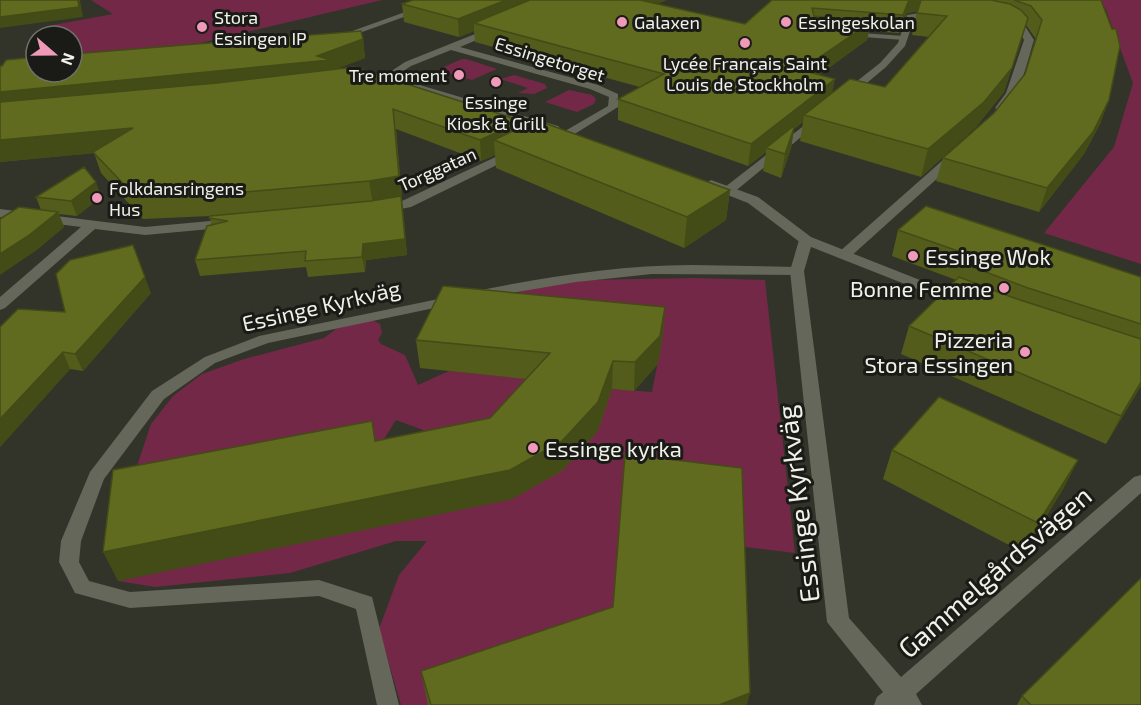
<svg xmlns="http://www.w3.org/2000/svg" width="1141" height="705" font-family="'Exo 2',sans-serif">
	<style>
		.green { fill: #742848 }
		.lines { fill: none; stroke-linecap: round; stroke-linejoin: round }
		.service { fill: #65675b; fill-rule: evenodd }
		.minor { fill: #65675b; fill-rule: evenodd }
		.tertiary { fill: #65675b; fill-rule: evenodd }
		.wall { fill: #535c1b; fill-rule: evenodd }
		.shaded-wall { fill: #434b16 }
		.building { fill: #606b1f; stroke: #434b16; stroke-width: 1.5 }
		.poi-dot { fill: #ef9ab8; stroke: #1a1b16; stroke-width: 2 }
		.labels { text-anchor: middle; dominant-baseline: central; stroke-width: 6; stroke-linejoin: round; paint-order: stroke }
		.far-poi-label { font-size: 18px; fill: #f0f2ea; stroke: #1a1b16; text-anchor: start }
		.far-street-label { font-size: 18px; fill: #f0f2ea; stroke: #1a1b16 }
		.poi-label { font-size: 22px; fill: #f0f2ea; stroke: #1a1b16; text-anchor: start }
		.street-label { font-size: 22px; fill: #f0f2ea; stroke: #1a1b16 }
		.near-street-label { font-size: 27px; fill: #f0f2ea; stroke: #1a1b16 }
	</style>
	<rect width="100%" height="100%" fill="#323429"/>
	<path class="green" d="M91,0H382L171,50L91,59L72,44V36H61L48,26L113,14Z
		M1035,0H1141V264L1044,233L1114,147L1133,83L1105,7Z
		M462,59H466L497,69L472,80L437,70Z
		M514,75L545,84L547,88L534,94L518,93L528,88L500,79Z
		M569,90L592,95L596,99L594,104L577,112L545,102Z
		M695,278L765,280L795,553L737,546L611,642L430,705H401L379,629L399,575L427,541H396L290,573L155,587L118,581L512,499L612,389L652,392L663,335L517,296L520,290L586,280Z
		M362,320L374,321L380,324L382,333L378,340L381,344L405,355L418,385L449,371L539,380L530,404L419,461L423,430L396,420L377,450L172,466H137L151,424L173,396L202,374L244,359L324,338L336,329Z"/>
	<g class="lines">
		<path class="service" d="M419,7L426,9L340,40L333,38Z
			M847,32L904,36L908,38L904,40L850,36H847Z
			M692,265L797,267L804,271L797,275L652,274L576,282L476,299L469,295L476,291C547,277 619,265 692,265Z
			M453,296L458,297L460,300L458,303L268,343L215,363L164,399L104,479L81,541L79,562L89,581L130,592L319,580L372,597L399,705H377L356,609L319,596L130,608L75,593L59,562L61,541L90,472L152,391L205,357L259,336Z"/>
		<path class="minor" d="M939,10L942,11V15L914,19L905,46L886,67L850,97H842V93L880,63L898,43L907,15Z
			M1006,19L1025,26L1034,40C1028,58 1019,104 1000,111L995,108L1006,93L1024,40L1019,30L1003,24L1002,22Z
			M495,26L499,29L498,31L460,47L598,85L618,94V107L573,135H565V131L608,106L609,97L590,89L451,50L411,66L390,80L381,78L405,62Z
			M819,114L824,117L823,119L733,193H725L723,190L725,187Z
			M515,148L519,150V154L411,207L380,213L373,209L375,206L402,201Z
			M956,151L960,152V158L849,258H839L837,255L839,252L952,152Z
			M0,209L145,227L232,219L239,223L232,227L145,235L95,229L5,308L0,310V297L81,227L0,217Z
			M806,236L813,240L804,271L849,618L901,677L1134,477L1141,475V493L916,694L922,705H874L877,697L883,692L827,622L790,271L799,240Z"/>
		<path class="tertiary" d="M386,75L558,126L560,128L554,131L386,81L371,83L366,80Z
			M711,180L758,197L811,237L968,299L971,302L963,307L958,305L801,243L748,203L707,187L705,184Z"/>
	</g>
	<path class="wall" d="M772,0H1101V122L1084,154L1039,212L936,181L943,158L994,113L1025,75L1036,39L1026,25L1004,92L976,127L921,177L800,141L803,122L794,129L791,148L781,178L763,171L766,152L748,166L618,120V99L640,87L475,42L474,31L459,37L404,22L402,4H658L745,24ZM917,11L912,35L929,37L885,87L832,93L819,75L867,40L869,31L899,33L907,13Z
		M363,39L365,58L333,70L730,190L726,220L684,248L496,168L495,155L481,161L396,129L407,255L366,260L365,272L308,277L306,267L200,276L195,260L211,225L210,216L143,219L101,173L94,153L0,162V92Z
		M36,197H101L77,216L59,214L64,227L34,252L41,210Z
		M898,230L1141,277V386L1106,444L901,354L909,326L956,280L892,256Z
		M151,293L83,371L70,369L0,447V327Z
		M665,307L663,334L658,364L634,391L612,389L598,431L562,471L512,499L118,581L375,441L490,418L526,379L420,368L416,340Z
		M892,450L1078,460L1063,489L1024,553L883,479Z
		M421,671L747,705H428Z
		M1022,696L1141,705H1017Z"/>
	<path class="shaded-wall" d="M78,0H80L83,17L0,28V17Z
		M506,0H549L474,23V31L459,37L458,19Z
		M631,0H667L631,16Z
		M909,0H945L943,8L907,13L899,33L903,15Z
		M1028,18L1004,92L976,127L921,177L928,149Z
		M871,22L867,40L797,91L801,70Z
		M363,39L365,58L332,70L0,113V92L317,56Z
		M835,79L831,99L804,115L803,122L794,129L791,148L781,178L785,154L766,148V152L748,166L751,144Z
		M1109,100L1101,122L1084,154L1039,212L1047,188Z
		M393,109L407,255L366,260L365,272L362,257L363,244L373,204L369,181Z
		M522,121V142L494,140L495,155L481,161L480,140Z
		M133,128L139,149L0,162V140Z
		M96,182L101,197L77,216L71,201Z
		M730,190L726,220L684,248L687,217Z
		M58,212L64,227L34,252L0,275V254Z
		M145,277L151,293L83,371L75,354Z
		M665,307L663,334L658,364L634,391L635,362Z
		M63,352L70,369L0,447V419Z
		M613,361L612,389L598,431L562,471L512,499L118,581L103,552L510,470Z
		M1141,382V386L1106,444L1121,416Z
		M1078,460L1063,489L1024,553L1038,523Z
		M750,693L747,705H719Z"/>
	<path class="building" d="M0,0H78L79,7L0,17Z
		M413,0H506L458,19L402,4Z
		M530,0H640L745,24L772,0H909L903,15L812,8L814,16L871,22L801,70L835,79L751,144L618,99L664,74L474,23Z
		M921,0H991L1010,4L1021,10L1028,18L1012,68L984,102L928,149L804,115L850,79L885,87L947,16L917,13Z
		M1014,0H1101L1112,29H1116L1120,46L1109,100L1093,132L1047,188L943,158L994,113L1025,74L1042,20L1031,6Z
		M361,31L363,39L317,56L330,60L0,92V66H2L6,60L36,57V72H72V54Z
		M354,67L522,121L480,140L393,109L399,176L369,181L212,195L213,193L135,196L93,152L133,128L0,140V102L217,83Z
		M536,120L730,190L687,217L494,140Z
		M795,125L785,154L766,148Z
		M84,167L96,182L71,201L36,197Z
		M401,196L405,239L363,244L362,257L305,261L306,251L195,260L207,226L228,221L209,218L210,216L371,201Z
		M926,206L1141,277V324L1028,288L970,266L978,258L898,230Z
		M19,207L58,212L28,236L0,254V219Z
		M133,245L145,277L75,354L63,352L0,419V327L18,309L65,312L56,274L70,260Z
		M959,277L1014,298L1141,339V382L1121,416L909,326Z
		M443,286L665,307L660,336L635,362L613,361L598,402L562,441L510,470L103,552L113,470L372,421L375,441L490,418L550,353L416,340Z
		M939,397L1078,460L1038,523L892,450Z
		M625,454L742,468L750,693L719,705H431L421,671L613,607Z
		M1141,578V705H1031L1022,696Z"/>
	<g class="poi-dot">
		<circle cx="622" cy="22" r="6"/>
		<circle cx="786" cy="22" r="6"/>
		<circle cx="202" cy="27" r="6"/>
		<circle cx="745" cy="43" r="6"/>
		<circle cx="459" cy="75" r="6"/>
		<circle cx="496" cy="82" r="6"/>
		<circle cx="97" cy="198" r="6"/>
		<circle cx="913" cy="256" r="6"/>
		<circle cx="1004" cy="288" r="6"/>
		<circle cx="1025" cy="352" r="6"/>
		<circle cx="533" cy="448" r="6"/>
	</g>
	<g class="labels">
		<g class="far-poi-label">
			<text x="214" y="17">Stora<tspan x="214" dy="21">Essingen IP</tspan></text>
			<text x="634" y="22">Galaxen</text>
			<text x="798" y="22">Essingeskolan</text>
			<text x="745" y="63" text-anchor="middle">Lycée Français Saint<tspan x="745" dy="21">Louis de Stockholm</tspan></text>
			<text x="447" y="75" text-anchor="end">Tre moment</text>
			<text x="496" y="102" text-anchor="middle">Essinge<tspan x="496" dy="21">Kiosk &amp; Grill</tspan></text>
			<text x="109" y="188">Folkdansringens<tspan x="109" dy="21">Hus</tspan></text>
		</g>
		<g class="far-street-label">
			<text transform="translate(550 59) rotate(17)">Essingetorget</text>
			<text transform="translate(437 169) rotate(-24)">Torggatan</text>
		</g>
		<g class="poi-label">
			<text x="925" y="256">Essinge Wok</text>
			<text x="992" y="288" text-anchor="end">Bonne Femme</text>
			<text x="1013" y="339" text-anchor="end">Pizzeria<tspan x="1013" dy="25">Stora Essingen</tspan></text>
			<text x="545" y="448">Essinge kyrka</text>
		</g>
		<g class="street-label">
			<text transform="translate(321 305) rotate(-13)">Essinge Kyrkväg</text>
		</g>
		<g class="near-street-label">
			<text transform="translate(797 504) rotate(-97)">Essinge Kyrkväg</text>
			<text transform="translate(994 571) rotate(-41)">Gammelgårdsvägen</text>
		</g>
	</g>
	<g transform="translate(54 54) rotate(110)"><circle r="28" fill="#1a1b16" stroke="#70716b" stroke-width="1.5"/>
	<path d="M0-4.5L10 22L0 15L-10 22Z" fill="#ef9ab8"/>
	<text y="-9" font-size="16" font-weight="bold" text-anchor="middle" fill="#f0f2ea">N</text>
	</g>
</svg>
